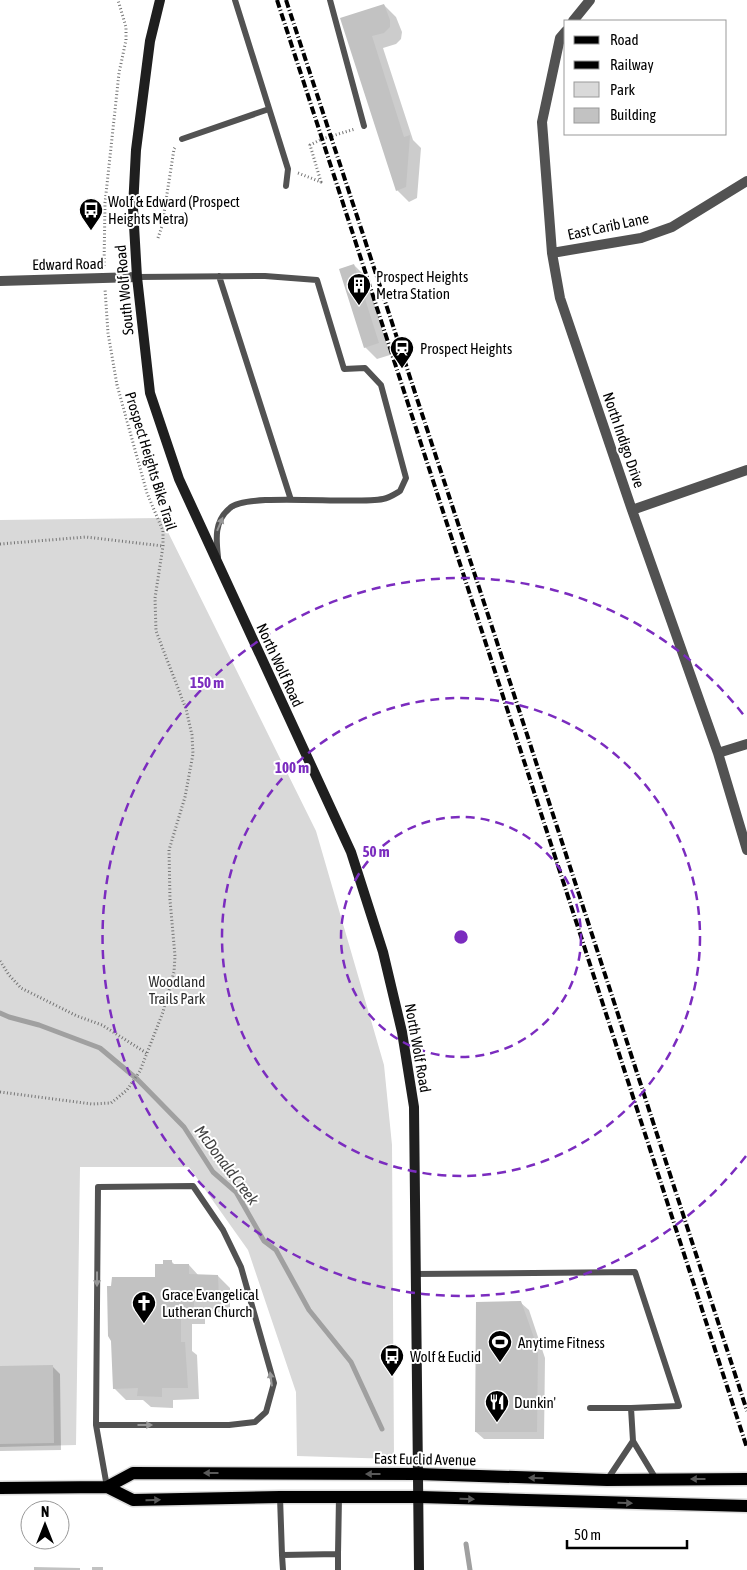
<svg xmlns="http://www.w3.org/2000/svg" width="747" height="1570" font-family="'Asap Condensed',sans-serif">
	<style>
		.green { fill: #d9d9d9 }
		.shadow { fill: #0003 }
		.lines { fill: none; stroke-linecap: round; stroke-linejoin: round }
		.stream { stroke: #a0a0a0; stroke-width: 5 }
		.building { fill: #c2c2c2 }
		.primary-casing { stroke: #dbdbdb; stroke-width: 15 }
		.path { stroke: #747474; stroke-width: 3; stroke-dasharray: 1 2.5; stroke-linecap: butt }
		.service { stroke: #525252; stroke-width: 6 }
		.minor { stroke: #525252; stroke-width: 10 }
		.secondary { stroke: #1f1f1f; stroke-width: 10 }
		.primary { stroke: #000; stroke-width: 12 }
		.rail { stroke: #000; stroke-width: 4; stroke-dasharray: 8 2.5 1 2.5; stroke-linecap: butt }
		.oneway { fill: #979797 }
		.oneway2 { fill: #595959 }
		.ring { fill: none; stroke: #7b2cbf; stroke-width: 2.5; stroke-dasharray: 9 6 }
		.labels { text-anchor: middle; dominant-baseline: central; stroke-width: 4; stroke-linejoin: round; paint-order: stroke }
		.poi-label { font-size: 15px; fill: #000; stroke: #fff; text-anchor: start }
		.street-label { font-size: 15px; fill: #000; stroke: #fff }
		.park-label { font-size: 15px; fill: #303030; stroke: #fff }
		.water-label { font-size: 16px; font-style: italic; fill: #414141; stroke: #fff }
		.centre { fill: #7b2cbf; stroke: #fff; stroke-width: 2.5 }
		.ring-label { font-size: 15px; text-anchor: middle; font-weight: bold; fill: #7b2cbf; stroke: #fff; stroke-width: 4; stroke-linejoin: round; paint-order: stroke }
	</style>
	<rect width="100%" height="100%" fill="#fff"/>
	<path class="green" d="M161,518L316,831L384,1065L392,1145L394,1459L297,1456L296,1392L248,1250L189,1167H80L76,1445L0,1447V520Z"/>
	<path class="shadow" d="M384,5L396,17L402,32L401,39L396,44L383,48L413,140L421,148L417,198L409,202L397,190L342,19Z
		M354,265L366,277L390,355L377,359L365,347Z
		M171,1261L175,1265H189L199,1276H218L230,1288V1312L205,1313V1324H192V1351L197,1355L199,1399L173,1400V1408L151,1407L143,1400H126L114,1388L156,1279L165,1265Z
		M521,1303L529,1310L545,1358L544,1439H484L476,1432Z
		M52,1366L60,1374L61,1450L0,1451V1367Z"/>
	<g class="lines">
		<path class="stream" d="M0,1013L9,1017L39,1025L100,1048L137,1079L184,1127L213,1172L236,1192L264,1241L276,1250L309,1310L351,1362L382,1429
			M466,1544L470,1570"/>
	</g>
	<path class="building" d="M384,4L390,20V27L384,33L372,36L404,137L410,135L406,187L396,191L340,18Z
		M354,264L379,343L364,348L339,269Z
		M163,1260H172V1264H189V1274L218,1275L219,1300L194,1301V1312H181V1342H185L188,1388H162V1397L137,1396L138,1388L113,1389L111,1341L108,1336L107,1286H111L112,1277H155V1264H163Z
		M521,1301L538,1349L537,1432H475L476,1302Z
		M53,1365L54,1443L0,1444V1366Z
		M34,1567L80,1568V1570H34Z
		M92,1567H103V1570H92Z"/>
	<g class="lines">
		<g class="primary-casing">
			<path id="primary" d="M107,1487L133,1473L418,1474L607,1480L747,1479
				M0,1488L107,1487L133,1500L280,1497H419L747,1506"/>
		</g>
		<path class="path" d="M298,173L321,182L310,145L322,139L355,129
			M158,238L162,226L174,149L176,146
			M104,266L105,203L119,73L126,40V27L118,0
			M0,544L86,537L163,546
			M0,961L9,975L21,988L77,1016L102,1025L148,1054
			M0,1092L92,1104L111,1103L127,1090L140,1071L163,1012L174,972L175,956L170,900L169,850L185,797L193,754L192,735L186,709L156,631L155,598L163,546V531L147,493L117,385L108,333L105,289"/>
		<path class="service" d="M235,0L288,169L286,186
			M330,0L364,126
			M182,139L269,109
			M219,276L291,500
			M137,277L265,276L317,280L344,369L365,368L381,385L406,478L400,491C395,494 389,498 383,499C352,505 247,492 230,508C214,521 216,539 218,557
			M415,1274L635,1272L679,1406L631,1408L633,1441
			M590,1408H631
			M96,1425H229L255,1422L266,1412L274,1383L241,1267L223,1230L193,1186L98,1187L96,1425L107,1487
			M607,1480L633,1441L656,1479
			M280,1497L282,1555L338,1554L339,1497
			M338,1554V1570
			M282,1555L283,1570"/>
		<path class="minor" d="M573,21L590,0
			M566,31L560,38L542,122L552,253L560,298L632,510L718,753L747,850
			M552,253L641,238L672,227L747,181
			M0,281L137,277
			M632,510L747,470
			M718,753L747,744"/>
		<path class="secondary" d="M160,0L150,41L140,119L136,150L133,208L137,277L150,393L179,479L351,852L383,952L402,1032L414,1107L419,1570"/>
		<use href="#primary" class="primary"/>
		<path class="rail" d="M277,0L747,1448
			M286,0L493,630L747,1411"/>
	</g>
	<defs><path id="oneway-solid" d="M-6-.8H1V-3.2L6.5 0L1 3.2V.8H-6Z" transform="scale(1.25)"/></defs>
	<g class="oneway">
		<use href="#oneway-solid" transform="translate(220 524) rotate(-67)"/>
		<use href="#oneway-solid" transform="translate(97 1279) rotate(90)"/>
		<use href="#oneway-solid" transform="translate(271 1379) rotate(-98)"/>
		<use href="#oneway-solid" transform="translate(145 1425)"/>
	</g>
	<g class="oneway2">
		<use href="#oneway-solid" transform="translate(211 1473) rotate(-180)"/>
		<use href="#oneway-solid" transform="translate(373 1474) rotate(-180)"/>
		<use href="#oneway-solid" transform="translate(536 1478) rotate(-178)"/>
		<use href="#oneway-solid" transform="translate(698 1479) rotate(180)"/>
		<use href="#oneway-solid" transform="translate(467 1499) rotate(2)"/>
		<use href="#oneway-solid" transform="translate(153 1500) rotate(-1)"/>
		<use href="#oneway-solid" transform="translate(625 1503) rotate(1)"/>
	</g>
	<g class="ring">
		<circle cx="461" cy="937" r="120"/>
		<circle cx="461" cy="937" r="239"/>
		<path d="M746 1156A359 359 0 1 1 746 718"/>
	</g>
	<defs>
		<g id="bus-pin" transform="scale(1.25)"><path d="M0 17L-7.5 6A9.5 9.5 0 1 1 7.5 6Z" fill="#000" stroke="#fff"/><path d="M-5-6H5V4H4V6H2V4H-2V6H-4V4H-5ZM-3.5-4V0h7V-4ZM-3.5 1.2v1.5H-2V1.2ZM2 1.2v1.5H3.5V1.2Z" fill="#fff"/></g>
		<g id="building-pin" transform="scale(1.25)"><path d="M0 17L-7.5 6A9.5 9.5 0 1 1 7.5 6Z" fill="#000" stroke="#fff"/><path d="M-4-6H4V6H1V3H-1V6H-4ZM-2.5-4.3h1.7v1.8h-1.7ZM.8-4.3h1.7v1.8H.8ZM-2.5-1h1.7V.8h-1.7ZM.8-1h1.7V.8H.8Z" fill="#fff"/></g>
		<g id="station-pin" transform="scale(1.25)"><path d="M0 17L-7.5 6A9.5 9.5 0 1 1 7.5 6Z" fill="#000" stroke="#fff"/><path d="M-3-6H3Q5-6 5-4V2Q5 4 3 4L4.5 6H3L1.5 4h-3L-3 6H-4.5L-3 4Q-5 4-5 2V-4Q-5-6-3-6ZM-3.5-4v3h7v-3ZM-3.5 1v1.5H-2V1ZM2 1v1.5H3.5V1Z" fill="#fff"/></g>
		<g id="church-pin" transform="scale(1.25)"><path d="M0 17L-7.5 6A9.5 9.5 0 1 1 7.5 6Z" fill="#000" stroke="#fff"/><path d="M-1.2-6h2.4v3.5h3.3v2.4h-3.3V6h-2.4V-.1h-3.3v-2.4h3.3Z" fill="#fff"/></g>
		<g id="stadium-pin" transform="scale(1.25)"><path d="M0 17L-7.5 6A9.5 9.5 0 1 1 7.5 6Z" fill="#000" stroke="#fff"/><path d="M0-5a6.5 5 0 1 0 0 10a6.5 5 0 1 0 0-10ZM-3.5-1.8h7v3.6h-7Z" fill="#fff"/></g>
		<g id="restaurant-pin" transform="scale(1.25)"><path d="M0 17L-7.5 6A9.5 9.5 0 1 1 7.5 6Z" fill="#000" stroke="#fff"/><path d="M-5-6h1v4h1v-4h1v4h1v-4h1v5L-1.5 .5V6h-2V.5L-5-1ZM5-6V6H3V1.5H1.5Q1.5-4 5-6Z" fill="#fff"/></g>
	</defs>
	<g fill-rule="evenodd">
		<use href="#bus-pin" x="91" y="210"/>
		<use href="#building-pin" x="359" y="285"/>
		<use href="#station-pin" x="402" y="348"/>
		<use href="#church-pin" x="144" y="1303"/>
		<use href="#stadium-pin" x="500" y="1342"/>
		<use href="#bus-pin" x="392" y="1356"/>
		<use href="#restaurant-pin" x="497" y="1402"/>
	</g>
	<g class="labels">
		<g class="poi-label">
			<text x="108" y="201">Wolf &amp; Edward (Prospect<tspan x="108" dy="17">Heights Metra)</tspan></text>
			<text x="376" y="276">Prospect Heights<tspan x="376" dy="17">Metra Station</tspan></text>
			<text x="420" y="348">Prospect Heights</text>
			<text x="162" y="1294">Grace Evangelical<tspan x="162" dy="17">Lutheran Church</tspan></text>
			<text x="518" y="1342">Anytime Fitness</text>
			<text x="410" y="1356">Wolf &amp; Euclid</text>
			<text x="514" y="1402">Dunkin'</text>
		</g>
		<g class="street-label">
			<text transform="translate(608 226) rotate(-12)">East Carib Lane</text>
			<text transform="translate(68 264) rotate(-1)">Edward Road</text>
			<text transform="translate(124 290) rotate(-95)">South Wolf Road</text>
			<text transform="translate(624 440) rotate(71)">North Indigo Drive</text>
			<text transform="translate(151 461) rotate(73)">Prospect Heights Bike Trail</text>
			<text transform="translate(280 665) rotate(65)">North Wolf Road</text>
			<text transform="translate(418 1048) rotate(80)">North Wolf Road</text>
			<text transform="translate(425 1459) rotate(1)">East Euclid Avenue</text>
		</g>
		<g class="park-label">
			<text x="177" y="981">Woodland<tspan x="177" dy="17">Trails Park</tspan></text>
		</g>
		<g class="water-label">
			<text transform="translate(227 1165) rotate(53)">McDonald Creek</text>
		</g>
	</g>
	<circle cx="461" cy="937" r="8" class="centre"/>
	<g class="ring-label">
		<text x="207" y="688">150 m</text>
		<text x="292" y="773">100 m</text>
		<text x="376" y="857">50 m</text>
	</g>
	<rect x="564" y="20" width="162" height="115" fill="#ffffff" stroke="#999999"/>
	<rect x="574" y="36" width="25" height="8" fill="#000000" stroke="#999999"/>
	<text x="610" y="45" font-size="15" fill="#000000">Road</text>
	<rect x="574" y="61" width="25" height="8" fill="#000000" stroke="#999999"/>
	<text x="610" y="70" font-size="15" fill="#000000">Railway</text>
	<rect x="574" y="82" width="25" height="15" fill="#d9d9d9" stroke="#999999"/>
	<text x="610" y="95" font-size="15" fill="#000000">Park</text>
	<rect x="574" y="108" width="25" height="15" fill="#c2c2c2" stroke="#999999"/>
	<text x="610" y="120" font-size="15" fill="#000000">Building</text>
	<g transform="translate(45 1525)"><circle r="24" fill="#ffffff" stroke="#999999"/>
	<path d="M0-4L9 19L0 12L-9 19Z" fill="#000000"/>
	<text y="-8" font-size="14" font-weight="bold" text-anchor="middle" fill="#000000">N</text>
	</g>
	<path d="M567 1540v8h120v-8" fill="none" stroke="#000000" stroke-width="2.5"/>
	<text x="574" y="1540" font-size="15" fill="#000000" stroke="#ffffff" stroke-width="4" paint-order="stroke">50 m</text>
</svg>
